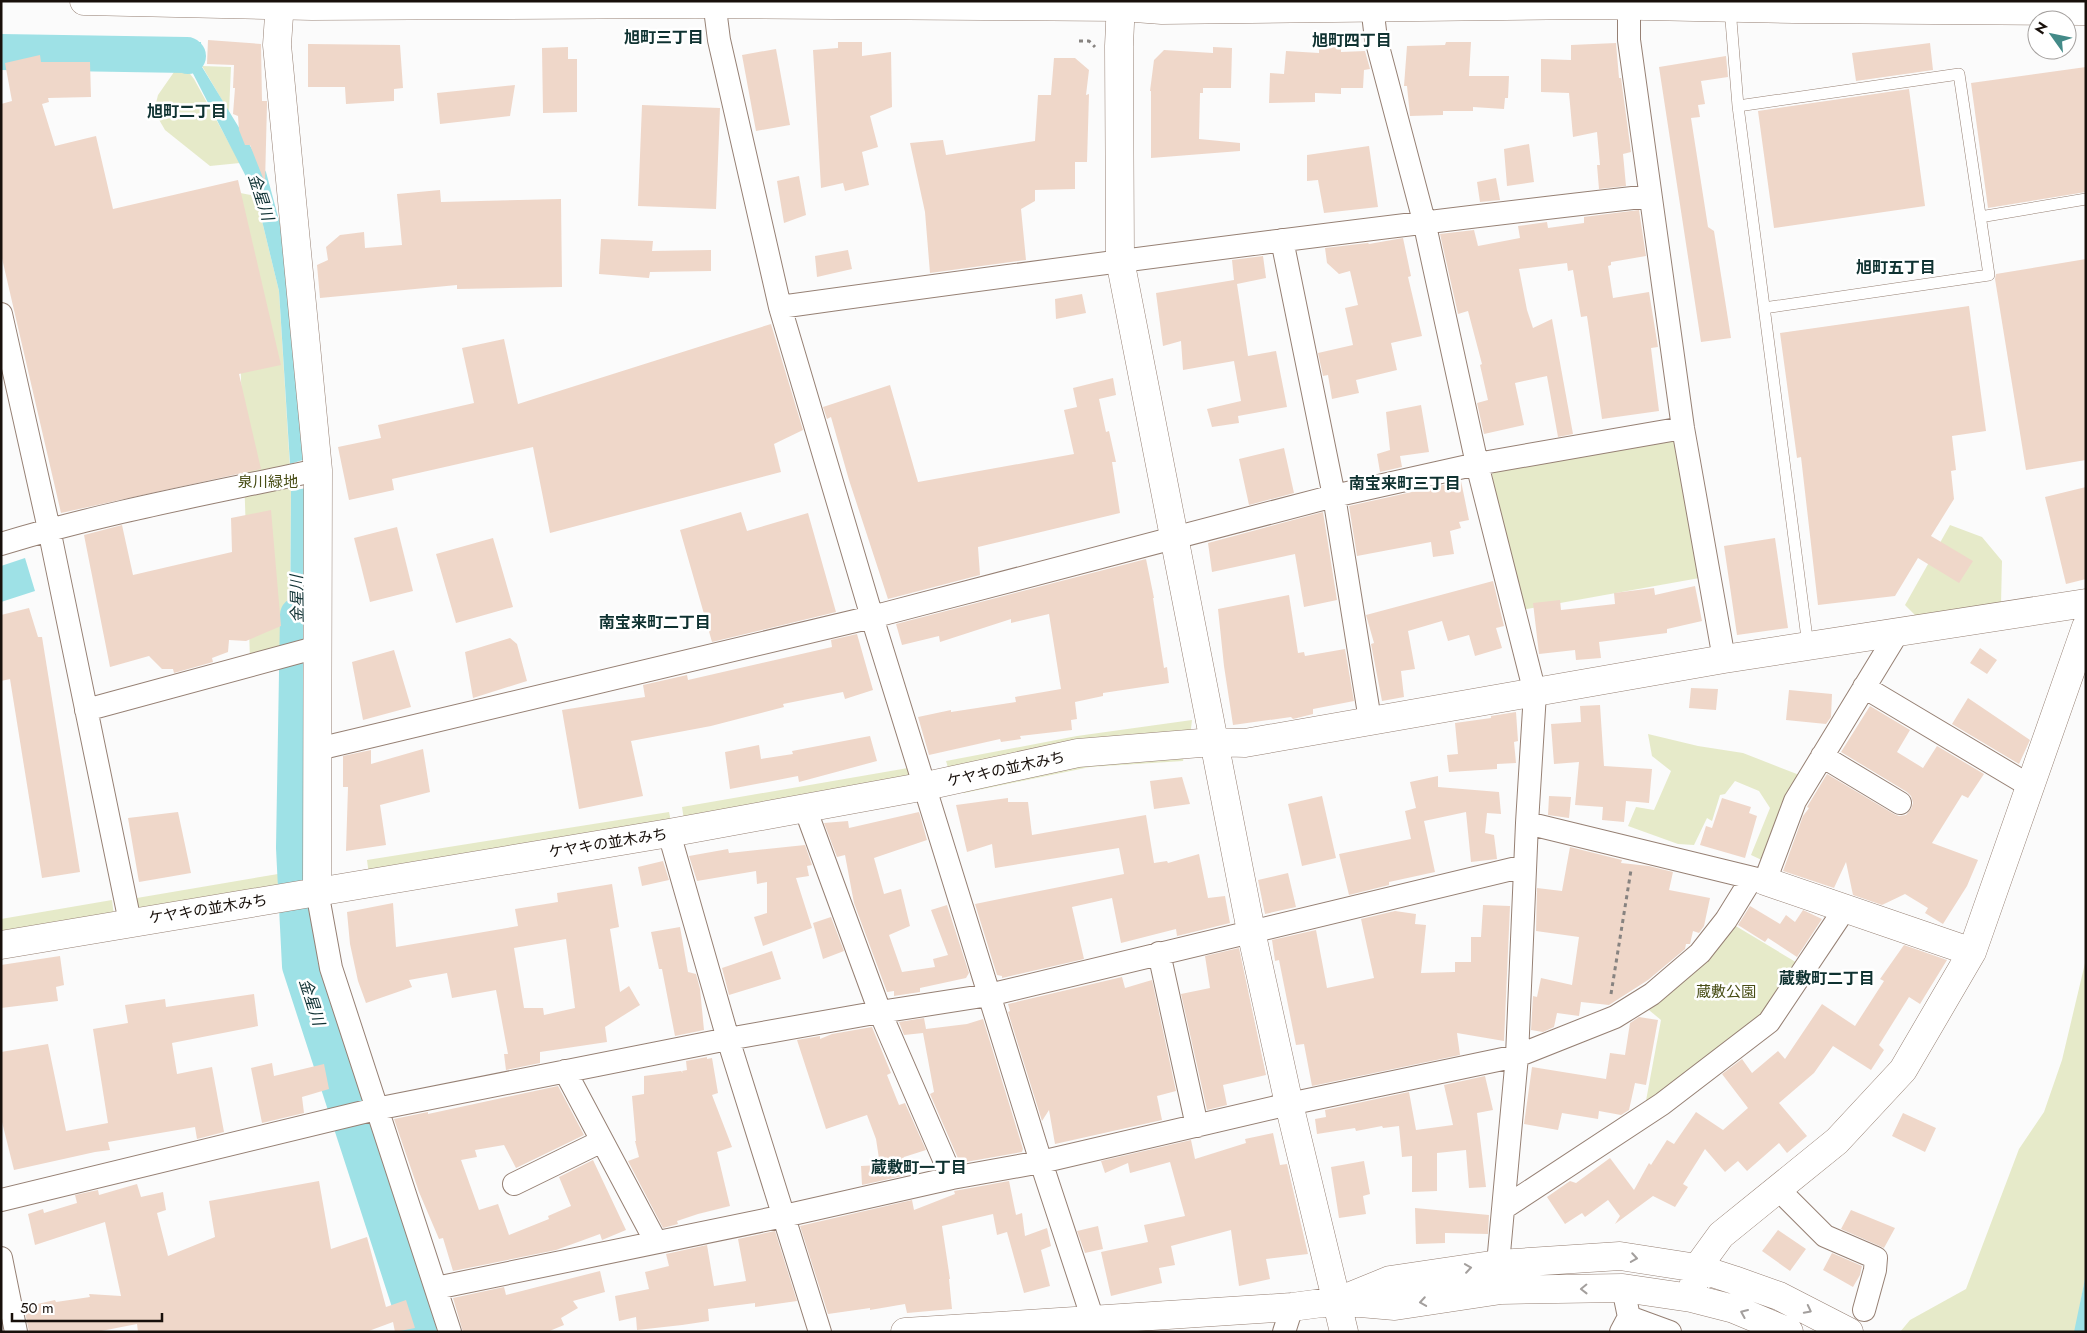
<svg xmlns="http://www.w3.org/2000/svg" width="2087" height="1333" font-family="Jost,'Noto Sans JP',sans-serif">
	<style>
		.green { fill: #e6eac9 }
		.water { fill: #9ee1e6 }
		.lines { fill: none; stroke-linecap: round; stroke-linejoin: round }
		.river { stroke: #9ee1e6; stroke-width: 36 }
		.building { fill: #efd7c9; fill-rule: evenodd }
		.service-casing { stroke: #968074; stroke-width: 12 }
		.minor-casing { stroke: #968074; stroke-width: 24 }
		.tertiary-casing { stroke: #968074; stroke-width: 29 }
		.primary-casing { stroke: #968074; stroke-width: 29 }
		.path { stroke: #878380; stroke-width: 3; stroke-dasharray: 4 4; stroke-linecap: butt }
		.service { stroke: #fff; stroke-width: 11 }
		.minor { stroke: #fff; stroke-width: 22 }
		.tertiary { stroke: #fff; stroke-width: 28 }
		.primary { stroke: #fff; stroke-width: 28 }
		.oneway { stroke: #a39f9d }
		.labels { text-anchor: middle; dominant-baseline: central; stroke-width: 5; stroke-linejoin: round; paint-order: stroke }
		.park-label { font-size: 15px; fill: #484d15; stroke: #fff }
		.street-label { font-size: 15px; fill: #18100b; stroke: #fff }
		.neighbourhood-label { font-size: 16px; font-weight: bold; fill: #0f3231; stroke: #fff }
		.water-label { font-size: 16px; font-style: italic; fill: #0f3133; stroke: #fff }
	</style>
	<rect width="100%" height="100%" fill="#fbfbfb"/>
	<path class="green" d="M181,62L194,79L240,163L210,166L165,130L154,111L158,95Z
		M202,66L231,67L229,112Z
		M235,192L256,196L279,291L291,484L290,648L250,660Z
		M1680,433L1705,577L1515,611L1492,474L1497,466Z
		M1950,525L1982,537L2002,561L2001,604L1920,620L1905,605Z
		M1192,720L1190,737L950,774L946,761L1077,736Z
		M1648,734L1698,746L1743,753L1802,776L1766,862L1751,855L1770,808L1759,791L1735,781L1725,794L1720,795L1712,821L1707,818L1694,845L1678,844L1628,826L1636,807L1654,810L1671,771L1652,756Z
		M1186,749L1183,761L1090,767L964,793L963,783Z
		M908,768L910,781L684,820L682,807Z
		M669,812L672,826L369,875L367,860Z
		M284,873L286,887L133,913L131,899Z
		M112,900L114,916L1,935V919Z
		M1729,922L1799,964L1762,1018L1645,1106L1661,1020L1644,1006Z
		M2086,959V1274L2080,1304L2077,1332H1900L1910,1320L1966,1289L2019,1149L2044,1112L2062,1060Z"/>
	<path class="water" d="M201,42L202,62H199L266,172L289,257L306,459L290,464L279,291L256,196L186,60L183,58L139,59V49H174L179,43Z
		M306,488V640L290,648L291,491Z
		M25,558L35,591L1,602V566Z
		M2086,1274V1332H2074Z"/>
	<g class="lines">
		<path class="river" d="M1,52L187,55L188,56
			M298,615L294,848L300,966L419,1332"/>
	</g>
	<path class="building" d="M208,40L261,44L262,101H267V104L265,183L250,145H245L239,130L238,116L233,114L235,88H233L234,65L207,64Z
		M838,42H862V56L891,52L892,107L870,116L878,147L862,152L869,185L845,191L843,183L821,188L813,50L838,48Z
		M1446,42H1471L1469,76H1509L1508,98H1505L1504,109L1473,107V111H1443V115L1410,116L1407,86H1404L1407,46L1445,45Z
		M1616,43L1619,78H1621L1631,152L1623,154L1626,186L1599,189L1597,165H1600L1597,132L1573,137L1569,93L1541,92V59L1571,60V45Z
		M1930,43L1933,70L1856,81L1852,53Z
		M308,44L400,45L403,88L394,89V101L346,104L345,87H308Z
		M1341,44V52L1365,51L1370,69L1364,70L1363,88H1341V94L1315,93V102L1269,103L1270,73L1284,74L1286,51L1319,53V45Z
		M568,47V59H577V112L543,113L542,48Z
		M1213,47L1232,48L1231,88H1203V93H1200L1199,139L1240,143V151L1151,158V91H1150L1154,60L1164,50L1213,53Z
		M776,49L790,125L756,131L742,55Z
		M40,55L41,62H90L91,97L48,98L49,102L42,104L55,146L96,136L113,209L238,180L281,365L239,374L261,469L61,513L1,254V104L12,101L5,63Z
		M1726,56L1728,77L1701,81L1705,104L1698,105L1700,117L1691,118L1708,227L1714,231L1731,338L1701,342L1659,67Z
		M1054,58H1075L1089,70L1086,95L1089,94L1087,162H1075V189L1035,190V201L1021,209L1026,260L930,273L925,212L910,143L943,140L946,155L1035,141L1038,95H1051Z
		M2086,67V192L1988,208L1971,83Z
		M515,85L510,116L440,124L437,93Z
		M1909,89L1925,206L1774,228L1758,111Z
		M642,105L720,108L716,209L638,206Z
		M1529,144L1534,182L1507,186L1504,149Z
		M1369,146L1378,207L1324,213L1318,180L1307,181V155Z
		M799,176L806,215L784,223L777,181Z
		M1496,178L1500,200L1480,202L1477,182Z
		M440,190L441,202L561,199L562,287L457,289V285L320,298L317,265L328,260L326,247L340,235L364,232L365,248L402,245L397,194Z
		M1639,210L1646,256L1611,262V265L1608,266L1613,298L1649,292L1658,347L1651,348L1659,411L1602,419L1587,316L1581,317L1573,270L1568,271L1567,263L1519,269L1527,310L1533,328L1552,319L1573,434L1558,437L1547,376L1515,383L1524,425L1484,434L1477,403L1488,400L1480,365L1482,364L1468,311L1458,314L1440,234L1474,230L1478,246L1520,238L1518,226L1547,222L1548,228L1584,223V217Z
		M1403,238L1411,276L1408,277L1422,336L1391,343L1397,370L1356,380L1359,393L1332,399L1328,375L1323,376L1318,353L1353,345L1345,308L1358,305L1350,271L1339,274L1327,263L1325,248L1368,243L1369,244Z
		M601,239L653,241L652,251L711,250V271L650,272L649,278L599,274Z
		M848,250L852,269L817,277L815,256Z
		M1263,256L1266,278L1237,284L1248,356L1276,351L1287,407L1238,416L1239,423L1212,427L1207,409L1241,401L1234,361L1183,370L1181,341L1163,346L1156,293L1234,280L1232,260Z
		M2086,259V460L2026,470L1995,279L1996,274Z
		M1082,294L1086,313L1056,319L1055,299Z
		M1969,306L1986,431L1952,436L1956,470L1951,471L1954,499L1931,536L1973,561L1959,583L1918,558L1895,596L1818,605L1801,457L1797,458L1780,333Z
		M771,324L803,430L774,444L781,472L550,533L533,447L392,479L394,490L349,500L338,447L381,438L378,425L474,403L462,348L504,339L518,404Z
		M1113,378L1116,395L1099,399L1106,432L1109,431L1116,462H1112L1120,513L978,547L980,575L888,599L849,480L831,417L827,419L823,407L890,385L918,482L1074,454L1064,410L1077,407L1073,388Z
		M1421,405L1429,452L1400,456L1402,467L1380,472L1377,454L1390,450L1386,412Z
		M1284,448L1294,493L1249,505L1239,459Z
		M1461,481L1469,520L1459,522L1461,528L1450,531L1454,554L1433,557L1431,542L1357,556L1349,506Z
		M2086,487V579L2066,584L2045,497Z
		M271,510L281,626L246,641L229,640L228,652L212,658L213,662L174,673L173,669H162L149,656L110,667L84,535L122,525L133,575L232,552L231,518Z
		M741,512L747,531L808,513L836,612L712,642L680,530Z
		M1323,512L1337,600L1304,607L1295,554L1212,572L1208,543Z
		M397,527L413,591L370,602L354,538Z
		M493,538L513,607L456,623L436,554Z
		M1775,538L1788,628L1737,635L1724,546Z
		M1146,559L1154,598H1153L1164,668L1167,667L1169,683L1103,693V696L1075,702L1077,719L1071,720L1072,730L1020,736L1021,739L1001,742L1000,739L929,755L918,717L951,710V712L1016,702L1015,697L1061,689L1049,614L1011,623V619L940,642L939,636L902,645L896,624Z
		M1493,581L1504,626L1496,628L1502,648L1475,656L1469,635L1448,641L1442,621L1408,631L1415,669L1401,671L1404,697L1382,701L1371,644L1374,643L1366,615Z
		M1695,586L1702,621L1667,629V633L1599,642L1601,658L1576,660L1575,650L1539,654L1533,603L1560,600L1561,610L1615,604L1614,593L1654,588L1655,595Z
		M1289,595L1298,653L1304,652L1305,656L1345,649L1354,701L1313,709V714L1293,719L1291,717L1233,725L1224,666L1218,609Z
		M29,608L38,637H42L80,872L42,878L10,679L1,681V615Z
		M857,634L873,690L845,699L843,692L783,704L784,707L711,726L631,741L643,796L579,809L562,710L645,697L643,685L687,675L688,680L832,647L831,640Z
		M510,638L517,644L527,681L473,698L465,652Z
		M1980,648L1997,660L1987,674L1970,663Z
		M394,650L411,707L363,720L352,662Z
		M1691,688L1718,689L1716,710L1689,708Z
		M1789,690L1832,694L1831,717L1826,724L1786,720Z
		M1968,698L2030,740L2019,764L1952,724Z
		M1600,705L1604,766L1652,769L1649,803L1626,801L1624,822L1602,820L1603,807L1575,805L1579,762L1554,764L1551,724L1581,722L1580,706Z
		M1870,706L1910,730L1897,752L1923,768L1937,746L1984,774L1968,798L1962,795L1932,843L1978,860L1967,886L1943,924L1925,913L1928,908L1905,894L1882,905L1853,895L1846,862L1834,888L1783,871L1803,816L1809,808L1807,807L1827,774L1894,814L1899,816L1906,815L1911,809L1913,803L1911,796L1907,792L1841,752Z
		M1516,712L1518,741L1514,742L1516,763L1497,764V769L1449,772L1447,755L1458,754L1455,723L1491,718V716Z
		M870,736L877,761L799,782L798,776L730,789L725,752L759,745L761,759L793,754L792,751Z
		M423,749L430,792L380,805L386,845L346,851L348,787H343V756L371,750V764Z
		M1438,776V787L1499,792L1501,814L1487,813L1485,833L1494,835L1497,859L1471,862L1466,812L1424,821L1435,872L1389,882V885L1349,895L1339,854L1411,839L1405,811L1416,808L1410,782Z
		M1182,777L1190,804L1154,809L1150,781Z
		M1322,796L1336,858L1302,866L1288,804Z
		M1549,796L1571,797L1569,818L1548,815Z
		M1008,798V802H1028L1032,835L1146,815L1154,863L1167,861L1168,863L1199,854L1208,898L1225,896L1230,923L1177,936L1176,929L1121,943L1112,898L1072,907L1084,959L1002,978V976L997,975L975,904L1124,874L1119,848L995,868L992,844L967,852L956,805Z
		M1722,798L1751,807L1749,813L1757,816L1745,858L1700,845L1706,826L1712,828Z
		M178,812L191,873L139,882L128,818Z
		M919,812L927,840L874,858L884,894L901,889L910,926L889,935L902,972L935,967L933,959L948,955L931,910L947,905L969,973L966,978L920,988V992L894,996V991L887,992L854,903L845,855L837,857L824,823L848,821L849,828Z
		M805,845L812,865L807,866L809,876L796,878L812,928L763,946L754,917L767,913V882L757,884L756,871L697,881L689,856L728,849L729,853Z
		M1570,847L1622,860L1621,863L1649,866L1673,872L1669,890L1710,898L1704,926L1699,933L1693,931L1690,944H1686L1685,949L1648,980L1609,1005L1581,1002L1579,1016L1557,1013L1554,1027L1543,1032L1531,1030L1533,996L1537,997L1541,978L1572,985L1579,937L1536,931L1537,888L1562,891Z
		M663,861L669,880L642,886L638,867Z
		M1288,873L1296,907L1265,914L1258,880Z
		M612,884L619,927L610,929L620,992L629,986L640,1005L605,1027L607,1042L540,1052V1063L506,1070L504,1054H508L496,990L452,998L447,973L409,980L412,987L366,1003L358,981L350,944L347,912L393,903L396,947L518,926L515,909L558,902L557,893ZM566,939L575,1008L544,1015L543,1008H524L514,948Z
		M1483,905L1510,906L1504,1041L1457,1033L1460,1055L1312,1086L1304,1044L1296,1045L1279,960L1275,961L1272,940L1316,930L1327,988L1374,978L1361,919L1395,911L1416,914L1415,924L1426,925L1421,973L1455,972V962H1471V937H1481Z
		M1750,906L1780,924L1786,915L1795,922L1803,910L1822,919L1797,957L1768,938L1765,942L1738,925Z
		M831,917L844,951L823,959L813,923Z
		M680,927L688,972L696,974L700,989L704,1030L675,1036L662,969H659L651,932Z
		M1904,945L1947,960L1920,1004L1909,997L1879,1045L1884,1050L1871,1070L1833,1046L1814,1073L1779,1103L1807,1136L1787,1153L1779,1143L1747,1171L1738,1161L1725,1172L1705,1149L1683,1184L1688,1187L1675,1207L1653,1196L1615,1224L1620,1216L1608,1200L1585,1217L1582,1213L1565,1224L1547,1197L1570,1181L1576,1183L1610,1158L1634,1190L1649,1163L1651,1165L1667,1140L1674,1144L1696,1112L1723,1130L1748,1108L1722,1074L1742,1059L1752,1073L1778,1051L1785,1059L1822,1004L1855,1026L1884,981L1880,979Z
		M1239,948L1266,1075L1223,1085L1227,1105L1207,1110L1181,994L1210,988L1205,956Z
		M772,951L781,979L729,995L722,968Z
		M60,956L64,985L56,987L58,1001L1,1008V965Z
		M1122,977L1125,988L1152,980L1176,1091L1157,1096L1162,1120L1055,1144L1049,1110L1042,1121L1008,1012L1010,1011L1008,1004Z
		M254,994L258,1026L172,1043L177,1074L212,1067L224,1132L197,1139L195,1127L108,1142L110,1150L95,1152L14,1170L1,1118V1052L48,1044L66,1131L108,1123L93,1029L128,1023L125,1005L165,999L166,1007Z
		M1639,1017L1658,1020L1646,1085L1635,1083L1629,1110L1621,1115L1599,1111L1598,1119L1562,1113L1558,1130L1524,1124L1532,1067L1606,1079L1610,1053L1625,1055L1630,1023Z
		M924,1018L926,1029L967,1024L983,1019L1023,1149L1022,1152L960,1163L930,1094L934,1092L923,1033L904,1035L899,1022Z
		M872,1027L891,1073L887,1075L899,1105L905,1103L926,1150L904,1157L907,1175L862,1185L861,1166L880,1165L876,1139L867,1115L826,1129L797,1040L820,1036V1039L832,1034Z
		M707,1057V1059L712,1058L718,1093L712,1095L732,1147L717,1152L730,1206L698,1214L677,1221L678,1224L663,1228L628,1161L639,1157L635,1141H636L632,1096L644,1094V1076L681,1071L683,1073L682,1071L687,1070L686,1061Z
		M272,1063L274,1076L324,1064L329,1089L302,1097L304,1113L262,1123L251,1068Z
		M1485,1076L1493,1110L1477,1113L1486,1187L1469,1188L1466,1150L1437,1153V1191L1412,1192V1156L1402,1157L1399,1126L1383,1128L1382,1126L1356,1131L1355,1128L1317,1134L1315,1119L1326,1117L1325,1110L1409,1092L1416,1130L1453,1125L1444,1085Z
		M558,1086L584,1135L516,1168L504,1145L475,1150L477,1157L461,1160L479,1210L498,1204L509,1235L549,1219L548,1216L571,1206L559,1177L593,1160L626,1230L602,1240L600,1234L556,1250L453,1271L443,1238L439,1239L419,1192L394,1119L428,1112V1114Z
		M1903,1113L1936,1128L1925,1152L1892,1136Z
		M1273,1133L1280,1165L1287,1164L1308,1254L1266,1259L1270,1279L1239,1286L1231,1230L1171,1246L1175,1265L1159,1268L1162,1283L1111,1296L1101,1252L1148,1242L1144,1225L1185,1216L1170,1162L1130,1173L1128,1163L1105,1173L1101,1161L1191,1140L1195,1159L1246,1143L1245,1139Z
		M1364,1161L1370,1194L1363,1196L1366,1214L1339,1218L1331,1167Z
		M319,1181L331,1249L367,1237L386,1307L406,1300L415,1328L395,1332L393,1322L366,1332H138L137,1324L96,1332H29L24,1307L55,1300L56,1302L90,1297L89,1294L121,1296L105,1222L35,1245L28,1214L43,1209L44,1213L77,1203L75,1195L98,1190L99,1195L137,1184L141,1197L163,1192L166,1210L157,1213L168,1256L215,1237L209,1201Z
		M1009,1181L1016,1215L1022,1213L1025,1236L1047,1228L1051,1246L1041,1250L1050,1286L1024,1293L1007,1232L997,1235L993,1214L942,1226L950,1279H949L952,1309L907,1313L905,1304L870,1310V1308L828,1314L800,1226L912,1200L914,1210L955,1194L954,1191Z
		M1415,1208L1489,1215L1488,1234L1445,1233V1243L1416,1244Z
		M1851,1210L1895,1228L1884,1248L1841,1229Z
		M1098,1226L1103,1249L1085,1253L1077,1231Z
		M1778,1230L1806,1249L1790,1271L1762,1251Z
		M775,1231L797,1301L755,1307V1303L708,1309L709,1321L682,1325L637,1330L636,1317L619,1321L615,1296L649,1289L645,1272L669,1266L666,1254L707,1245L714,1286L746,1281L738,1239Z
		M1832,1253L1862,1266L1860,1275L1853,1287L1823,1270Z
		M600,1271L605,1292L573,1301L578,1308L561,1318L564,1325L547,1332H463L453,1298L504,1287L506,1295Z"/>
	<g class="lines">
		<g class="service-casing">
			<path id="service" d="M1730,8L1738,106L1808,646
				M1738,106L1959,74L1989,275L1764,308
				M1980,217L2086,199"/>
		</g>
		<g class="minor-casing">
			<path id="minor" d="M714,1L719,40L780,307L872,617L1041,1162L1097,1332
				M1372,6L1376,39L1424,221L1477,464L1535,693L1527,823L1517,1056L1498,1264L1500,1279
				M1629,7V40L1683,428L1724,659
				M1282,240L1334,496L1370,720
				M780,307C1070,267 1359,229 1650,196
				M1,314L49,529L130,922
				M1,544C105,512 212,493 318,470
				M1864,687L2030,786
				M86,710L318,647
				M318,749L872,617L1334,496L1477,464L1683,428
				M1822,756L1900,803
				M805,808L880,1012L952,1178
				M1527,823L1765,881L1795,801L1898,632
				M669,833L728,1039L820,1332
				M317,891L331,968L450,1332
				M1159,953L1197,1126
				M565,1071L656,1242
				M514,1184L602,1141
				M1777,1188L1825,1236L1876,1258L1875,1270L1864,1310
				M1,1200L376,1109L728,1039L880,1012L989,995L1525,866
				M1504,1208L1662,1104L1769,1022L1844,910
				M1,1258L16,1332
				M436,1288L784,1216L952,1178L1041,1162L1289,1104L1517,1056L1615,1017L1652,994L1700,953L1726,920L1752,878
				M1629,1317L1670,1332
				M1284,1332L1292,1307
				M1621,1332L1629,1317L1623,1288"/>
		</g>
		<g class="tertiary-casing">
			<path id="tertiary" d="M280,1L277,45L318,470L317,891
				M1121,1L1119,46L1120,260L1251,931L1289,1104L1344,1332
				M1765,881L1972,952
				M1,945L669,833L926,786L1078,753L1213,742L1245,743L1724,659L2086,603
				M1691,1298L1697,1268L1721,1235L1837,1141L1903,1070L1972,952L2086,627
				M1341,1300L1390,1280L1498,1264L1620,1256L1697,1268L1734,1280L1779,1296L1849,1332
				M905,1332L1292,1307L1337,1301L1395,1306L1501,1290L1623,1288L1691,1298L1734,1309L1789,1332"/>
		</g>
		<g class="primary-casing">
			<path id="primary" d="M84,1L312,6L695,4L1121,7L1162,10L1596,5L1794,9L2086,11"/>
		</g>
		<path class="path" d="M1079,41H1089L1095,47
			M1611,994L1631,870"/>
		<use href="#service" class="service"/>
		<use href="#minor" class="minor"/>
		<use href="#tertiary" class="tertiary"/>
		<use href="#primary" class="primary"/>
	</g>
	<defs><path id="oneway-chevron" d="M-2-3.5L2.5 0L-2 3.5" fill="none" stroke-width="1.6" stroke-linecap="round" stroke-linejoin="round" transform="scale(1.25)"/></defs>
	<g class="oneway">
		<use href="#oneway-chevron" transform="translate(1634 1258) rotate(9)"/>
		<use href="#oneway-chevron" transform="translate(1468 1268) rotate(-8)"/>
		<use href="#oneway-chevron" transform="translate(1584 1289) rotate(179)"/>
		<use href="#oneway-chevron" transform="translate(1423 1302) rotate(171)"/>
		<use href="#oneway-chevron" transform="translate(1808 1310) rotate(27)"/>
		<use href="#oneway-chevron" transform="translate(1744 1313) rotate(-157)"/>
	</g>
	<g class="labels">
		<g class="park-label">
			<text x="268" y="482">泉川緑地</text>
			<text x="1726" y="992">蔵敷公園</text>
		</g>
		<g class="street-label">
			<text transform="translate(1006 769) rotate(-12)">ケヤキの並木みち</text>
			<text transform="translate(608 843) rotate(-9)">ケヤキの並木みち</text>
			<text transform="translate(208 909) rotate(-9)">ケヤキの並木みち</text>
		</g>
		<g class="neighbourhood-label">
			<text x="664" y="37">旭町三丁目</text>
			<text x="1352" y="40">旭町四丁目</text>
			<text x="187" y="111">旭町二丁目</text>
			<text x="1896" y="267">旭町五丁目</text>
			<text x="1405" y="483">南宝来町三丁目</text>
			<text x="655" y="622">南宝来町二丁目</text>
			<text x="1827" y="978">蔵敷町二丁目</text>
			<text x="919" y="1167">蔵敷町一丁目</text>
		</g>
		<g class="water-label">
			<text transform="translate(261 197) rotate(72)">金星川</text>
			<text transform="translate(297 599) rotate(-91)">金星川</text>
			<text transform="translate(312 1002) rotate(72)">金星川</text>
		</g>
	</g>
	<rect width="2087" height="1333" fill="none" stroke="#18100b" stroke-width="5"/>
	<g transform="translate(2052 35) rotate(303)"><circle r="24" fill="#ffffff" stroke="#a39f9d"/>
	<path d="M0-4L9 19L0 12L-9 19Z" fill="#438a88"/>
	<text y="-8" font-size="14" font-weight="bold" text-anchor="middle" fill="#18100b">N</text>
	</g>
	<path d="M12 1313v8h150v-8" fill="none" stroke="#18100b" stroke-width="2.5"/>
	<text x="20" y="1313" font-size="15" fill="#18100b" stroke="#ffffff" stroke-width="4" paint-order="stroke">50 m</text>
</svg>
